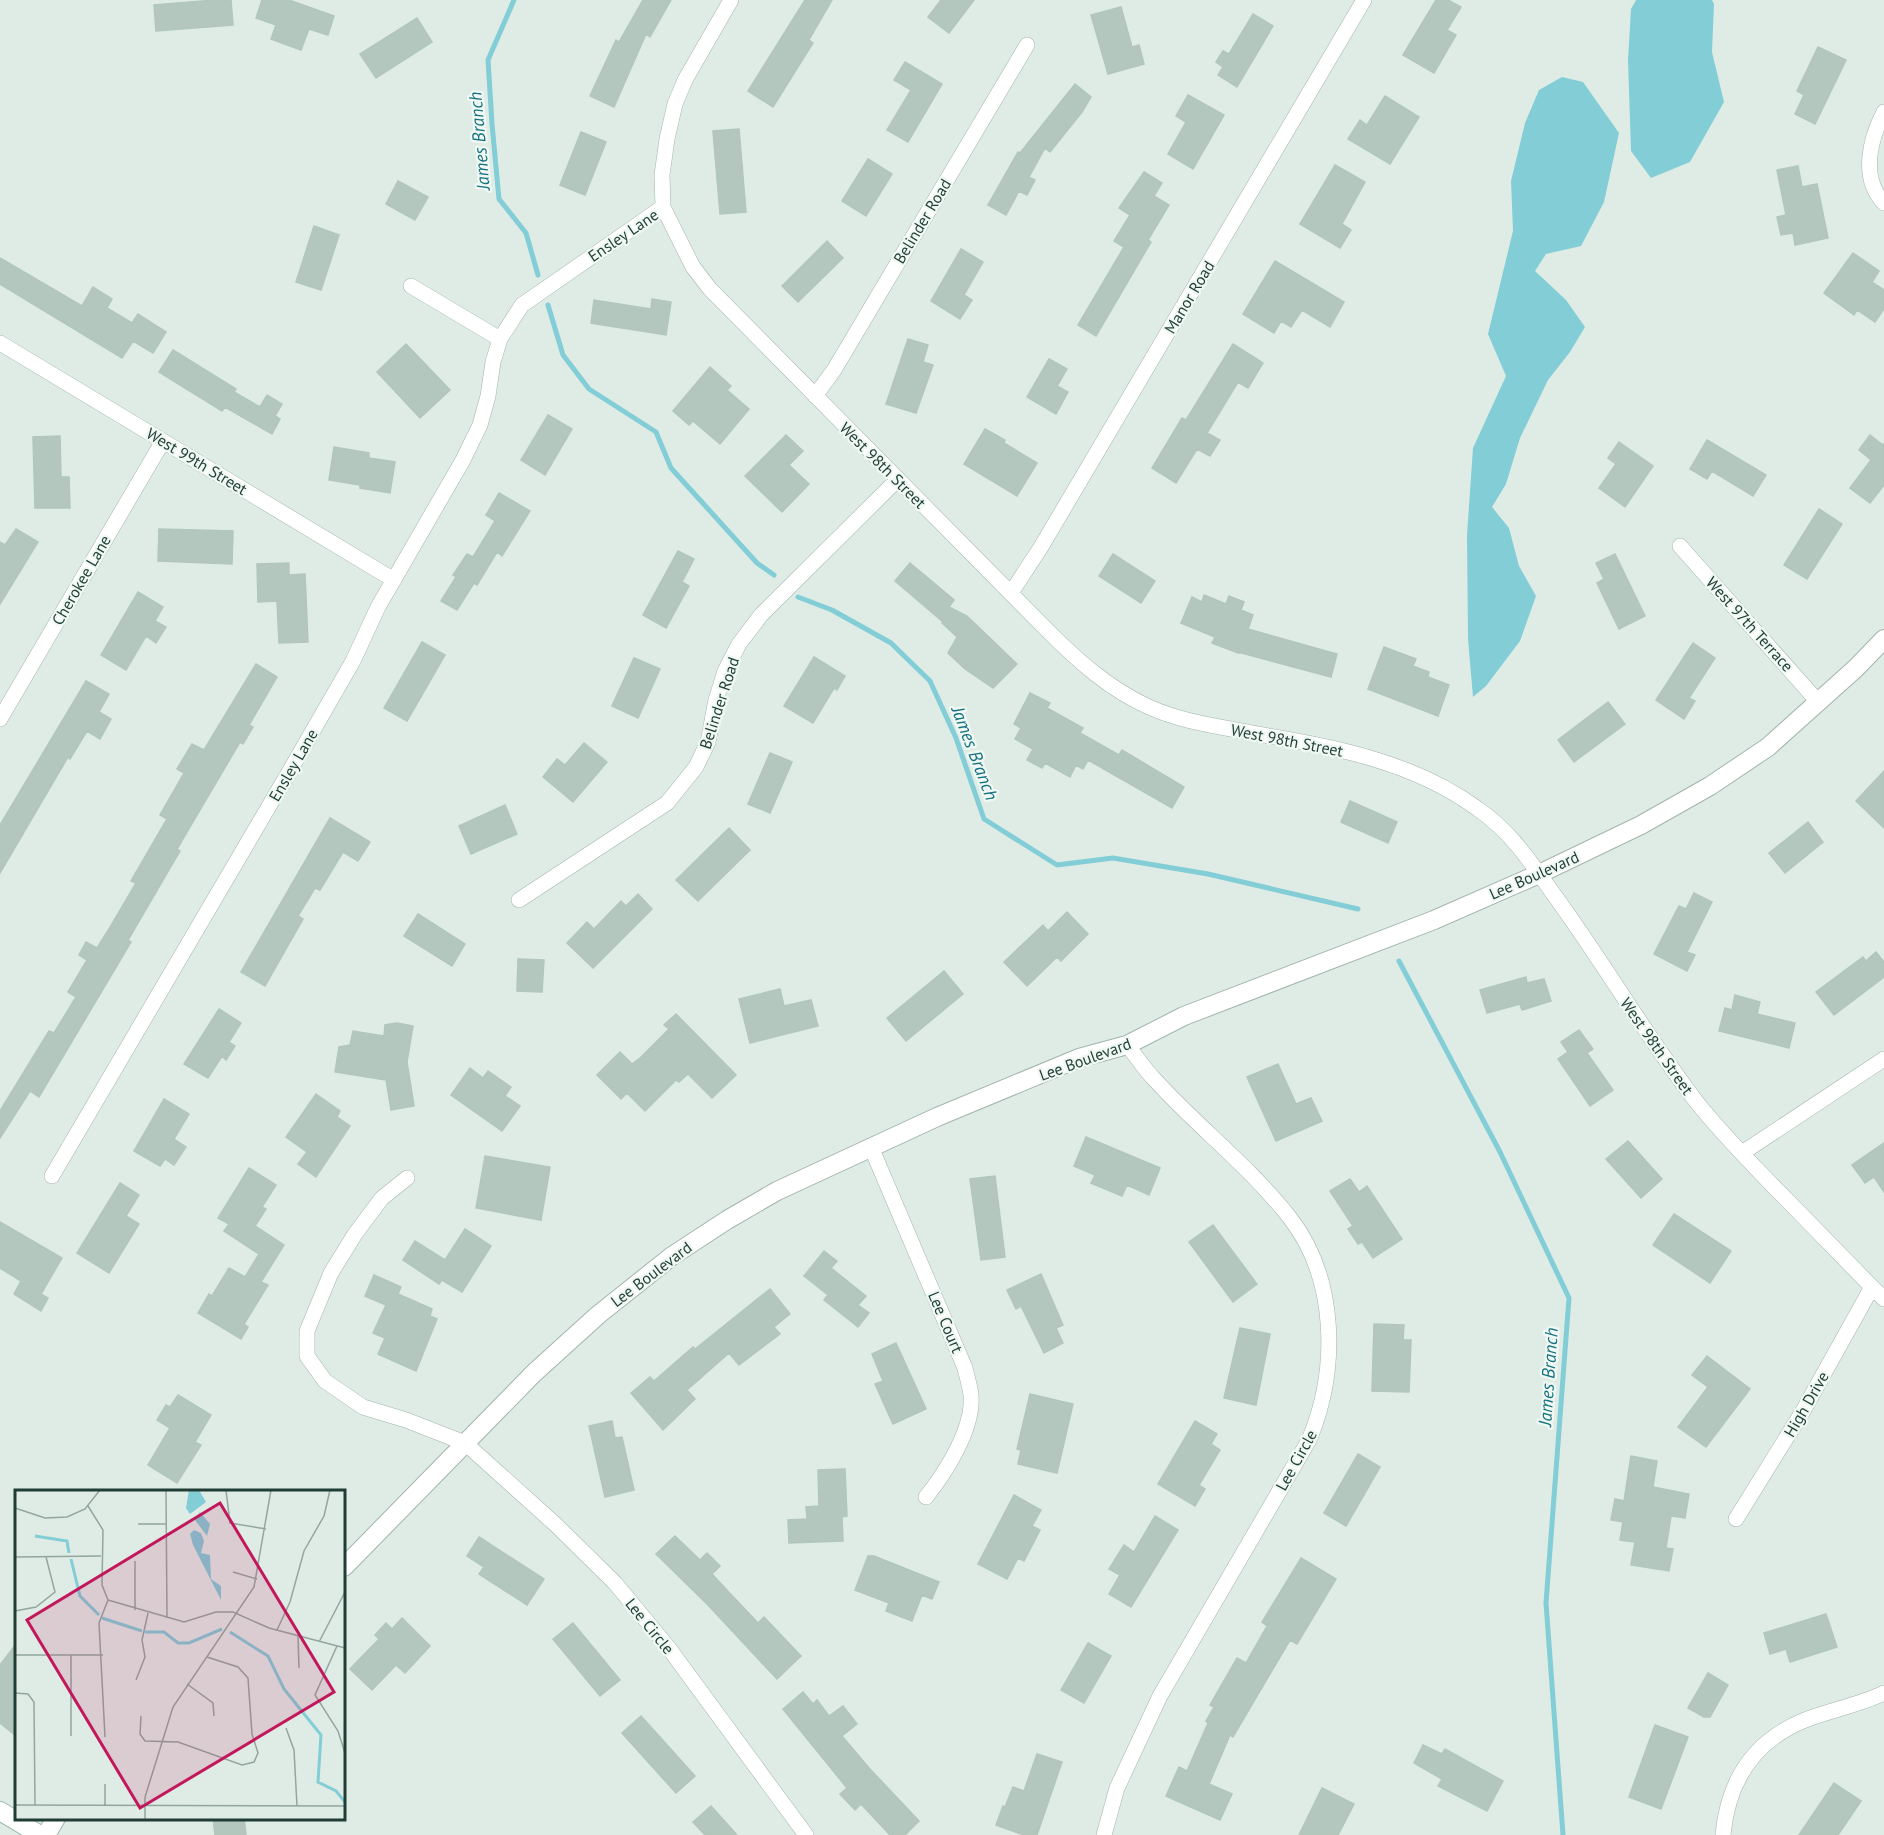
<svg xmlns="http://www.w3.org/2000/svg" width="1884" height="1835" font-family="'PT Sans',sans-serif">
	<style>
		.water { fill: #82cdd6 }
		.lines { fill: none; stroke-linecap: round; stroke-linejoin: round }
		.stream { stroke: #82cdd6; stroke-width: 5 }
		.building { fill: #b4c7be; stroke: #b1c6bc; stroke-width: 1.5 }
		.minor-casing { stroke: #a2b4ad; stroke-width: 16 }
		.tertiary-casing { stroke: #a2b4ad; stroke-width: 20 }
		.secondary-casing { stroke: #9db8ad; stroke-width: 20 }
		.minor { stroke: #fff; stroke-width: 15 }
		.tertiary { stroke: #fff; stroke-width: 18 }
		.secondary { stroke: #fff; stroke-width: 18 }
		.labels { text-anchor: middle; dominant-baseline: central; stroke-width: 4.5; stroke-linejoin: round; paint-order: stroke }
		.street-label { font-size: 16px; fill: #1f3d34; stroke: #f0f8f4 }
		.water-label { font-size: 18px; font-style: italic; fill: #14717e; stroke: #f0f8f4 }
		.inset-river { fill: none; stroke: #82cdd6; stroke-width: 3 }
		.inset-road { fill: none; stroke: #92a69f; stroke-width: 1.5 }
		.view { fill: #c2185b; fill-opacity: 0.15; stroke: #c2185b; stroke-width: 3 }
		.inset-edge { fill: none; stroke: #1f3d34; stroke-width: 3 }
	</style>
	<rect width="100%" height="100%" fill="#dfece6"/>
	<path class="water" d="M1636,0H1712L1714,4L1712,52L1724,102L1690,162L1651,178L1631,151L1628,60L1631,9Z
		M1562,77L1583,82L1619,133L1604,202L1581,246L1546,254L1535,271L1566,300L1585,327L1570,352L1548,380L1520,438L1506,484L1492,507L1509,528L1519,566L1536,596L1520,641L1486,686L1473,697L1468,639L1467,535L1473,448L1506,376L1488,334L1513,231L1511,181L1525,123L1539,90Z"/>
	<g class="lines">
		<path class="stream" d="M514,0L488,60L492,124L499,199L526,233L538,275
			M548,305L563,355L589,389L656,432L671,468L757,563L774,575
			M798,597L832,610L891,643L930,681L956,738L984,819L1057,865L1113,858L1208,874L1358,909
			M1399,961L1500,1152L1569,1298L1546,1603L1563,1835"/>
	</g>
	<path class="building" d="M215,0H231L233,25L156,31L154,5Z
		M262,0H289L334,16L328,35L309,29L301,50L271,39L276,25L256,18Z
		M643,0H671L650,37L646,34L614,107L590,96L616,40L619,42Z
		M805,0H832L809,40L813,43L773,107L748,91Z
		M941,0H974L949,33L928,17Z
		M1436,0H1448L1461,7L1447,30L1456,35L1434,73L1403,55Z
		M1121,7L1132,47L1139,45L1144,64L1108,74L1091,15Z
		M1253,14L1273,26L1237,87L1218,75L1223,67L1216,62L1223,51L1229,54Z
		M417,18L432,42L376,78L360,54Z
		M1818,47L1846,60L1815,124L1795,114L1804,95L1797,91Z
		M905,62L942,84L908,142L887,130L911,90L894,80Z
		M1075,84L1091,97L1082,112L1050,152L1045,148L1029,177L1035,180L1027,195L1019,191L1006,215L988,205L1018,152L1020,153Z
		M1188,95L1224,115L1193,169L1168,154L1186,122L1176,116Z
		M1385,96L1419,117L1390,164L1348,139L1360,120L1367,125Z
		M739,129L746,212L720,214L713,131Z
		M581,132L606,142L585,195L560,185Z
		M868,159L892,174L866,216L842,201Z
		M1335,165L1365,182L1342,224L1351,230L1340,248L1300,224Z
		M1798,166L1802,187L1817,184L1828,238L1795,245L1793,233L1781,235L1777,217L1786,215L1777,170Z
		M1144,172L1162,183L1154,196L1169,205L1148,240L1151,242L1096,336L1078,325L1124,247L1114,241L1130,215L1119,208Z
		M398,181L428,197L415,220L386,204Z
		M314,226L339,235L321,290L296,282Z
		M827,241L843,258L798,302L782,286Z
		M961,249L983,262L964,295L972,300L960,319L931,301Z
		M1853,253L1879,271L1872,282L1884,290V309L1875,322L1857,310L1854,315L1824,293Z
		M0,258L82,306L93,287L112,299L107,308L132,323L138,314L166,332L153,353L133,341L122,358L0,284Z
		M1275,261L1344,302L1330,327L1302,310L1291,327L1281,321L1274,333L1243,314Z
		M652,299L671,302L666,335L591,323L594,300L651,309Z
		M908,339L928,345L923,362L933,365L916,413L886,404Z
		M406,344L450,390L420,418L377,372Z
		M1233,344L1263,363L1248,388L1238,382L1207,433L1220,440L1210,456L1197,449L1176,483L1152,468L1182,418L1186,420Z
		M173,350L236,389L234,392L260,407L267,395L282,404L275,416L280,419L272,434L225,407L222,411L159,372Z
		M1049,359L1067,369L1057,386L1068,392L1056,414L1027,397Z
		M710,367L731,386L727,390L749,409L720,444L693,421L689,425L673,411Z
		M548,415L572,429L545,475L521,460Z
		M985,429L1005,440L1004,443L1037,463L1017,496L964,464Z
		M786,435L803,451L789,465L809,484L782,512L745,476Z
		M1870,435L1883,445L1884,443V485L1870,503L1850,488L1871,460L1859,450Z
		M60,436L61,477H69L70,508H35L33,437Z
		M1707,440L1766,475L1753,496L1712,471L1707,479L1690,469Z
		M1619,442L1653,466L1625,507L1599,488L1616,464L1608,458Z
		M334,447L369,453V458L395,462L390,493L360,488V485L329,480Z
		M499,493L530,511L502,556L497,552L477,585L474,583L457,610L441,601L456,577L453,575L467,554L473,557L495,521L486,515Z
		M1819,509L1842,524L1807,579L1784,565Z
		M16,529L38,542L0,604V542L5,545Z
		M159,529L233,531L232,564L158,561Z
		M678,551L694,559L682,582L689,586L666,628L643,615Z
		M1113,554L1155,581L1141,603L1099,576Z
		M1615,554L1645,616L1619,629L1597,583L1604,579L1596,563Z
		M289,563V575L305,574L308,642L279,643L277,601L258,602L257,564Z
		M910,563L954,600L949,607L967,616L1017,664L993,688L965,669L948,653L957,637L942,623L943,622L895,581Z
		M138,592L163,607L155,621L166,627L156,643L146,636L126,670L101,655Z
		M1204,595L1226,604L1229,596L1244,602L1241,610L1253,615L1248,629L1337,654L1331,677L1238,652V653L1212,643L1215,637L1181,623L1192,597L1202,602Z
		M422,642L445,655L407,721L384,708Z
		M1693,643L1715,658L1689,698L1695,701L1684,719L1656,700Z
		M1384,647L1416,659L1413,666L1429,672L1428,677L1449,685L1438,716L1368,689Z
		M814,657L845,676L837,690L834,688L813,723L784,706Z
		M634,658L660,669L638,718L612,706Z
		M256,664L277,677L249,725L253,727L243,744L240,742L177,849L180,851L128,940L131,942L39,1097L30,1091L0,1138V1111L49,1031L54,1033L76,997L68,992L87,960L79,955L86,942L97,948L109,929L136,883L131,881L167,819L160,815L184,773L177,769L192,744L204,750Z
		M86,681L109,694L99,712L111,719L100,739L87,731L70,759L68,757L0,873V825Z
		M1030,693L1050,703L1047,708L1083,728L1080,733L1119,755L1122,750L1184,787L1172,808L1088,760L1083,769L1076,765L1070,777L1045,763L1042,768L1027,760L1033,749L1015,739L1021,728L1014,724Z
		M1608,702L1625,724L1574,762L1558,740Z
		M584,743L607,762L573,802L543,777L557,759L565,765Z
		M770,753L792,762L770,813L748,804Z
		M1884,771V828L1856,801Z
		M1350,801L1397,822L1388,843L1341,822Z
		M505,805L517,834L471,854L459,826Z
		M330,818L370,842L358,861L343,852L320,890L315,888L298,916L303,919L265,986L241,972Z
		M1808,822L1823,842L1785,873L1769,853Z
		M729,828L750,850L698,901L676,880Z
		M1694,893L1712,902L1687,952L1695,955L1687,971L1654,954L1679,906L1686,909Z
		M638,894L652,909L593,968L567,943L587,922L594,929L621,901L626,906Z
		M1067,912L1088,934L1061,961L1057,957L1027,986L1004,962L1043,925L1048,931Z
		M418,914L465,944L452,966L404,936Z
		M1876,952L1884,962V977L1834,1015L1816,992L1863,957L1866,961Z
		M518,959L544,960L542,992L517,991Z
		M944,971L963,994L906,1041L887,1018Z
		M1526,977L1527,983L1544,979L1551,1001L1522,1010L1520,1004L1487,1013L1480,990Z
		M780,989L784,1006L811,1000L818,1026L750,1043L739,999Z
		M1735,995L1760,1002L1757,1014L1795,1023L1789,1048L1719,1031L1725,1008L1732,1010Z
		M219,1009L241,1023L229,1042L235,1046L226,1060L222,1056L208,1078L184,1064Z
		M676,1014L736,1075L712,1098L688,1074L679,1082L676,1080L645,1111L627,1093L621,1099L597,1075L620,1052L632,1064L640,1058L669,1029L664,1025Z
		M397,1023L413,1026L407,1062L414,1106L391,1110L386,1080L335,1072L339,1047L350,1045L353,1031L384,1036L385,1025Z
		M1579,1030L1593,1049L1587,1053L1613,1090L1590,1106L1558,1059L1568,1052L1561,1042Z
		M1278,1064L1296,1104L1311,1098L1322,1121L1276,1141L1247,1077Z
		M470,1068L483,1078L488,1071L511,1087L505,1096L520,1106L502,1131L451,1095Z
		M316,1094L340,1111L337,1117L350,1126L316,1177L298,1164L307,1152L286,1137Z
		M164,1099L189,1114L174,1139L186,1147L174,1165L165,1159L160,1166L134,1151Z
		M1086,1137L1160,1168L1149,1195L1127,1185L1122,1196L1091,1183L1095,1175L1074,1166Z
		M1628,1141L1662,1179L1641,1198L1606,1159Z
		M1884,1143V1192L1874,1177L1865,1183L1852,1165Z
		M485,1156L550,1167L541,1220L476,1208Z
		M249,1168L276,1185L262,1207L266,1209L255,1226L284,1245L261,1282L268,1285L244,1324L248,1327L241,1339L198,1313L209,1294L212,1296L229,1268L245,1277L259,1254L224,1231L229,1224L218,1218Z
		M995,1176L1005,1257L981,1260L970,1179Z
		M1350,1179L1359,1192L1367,1186L1402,1239L1373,1258L1362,1242L1358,1244L1348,1229L1353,1226L1330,1191Z
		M120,1183L139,1195L126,1216L139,1224L109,1273L77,1253Z
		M1674,1214L1731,1251L1710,1283L1653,1245Z
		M0,1222L62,1258L41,1294L48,1298L41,1311L14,1294L21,1281L0,1268Z
		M1213,1225L1257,1284L1233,1302L1189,1242Z
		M465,1229L491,1246L462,1292L442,1280L439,1284L403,1260L415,1241L445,1260Z
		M824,1251L837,1261L831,1268L866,1296L858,1305L869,1313L858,1327L824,1300L828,1295L804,1276Z
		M1041,1274L1063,1325L1056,1328L1063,1343L1044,1353L1021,1306L1016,1309L1007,1290Z
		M374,1275L401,1287L398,1294L432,1309L430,1316L437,1319L416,1371L378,1354L385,1338L373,1333L386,1305L365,1296Z
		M770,1289L790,1314L774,1327L780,1334L739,1365L729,1353L687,1390L695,1399L663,1430L631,1393L650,1377L654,1381L693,1347L695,1349Z
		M1374,1324L1404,1325L1403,1340H1411L1409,1392L1372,1391Z
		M1240,1328L1270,1334L1256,1405L1224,1398Z
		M896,1343L926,1409L893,1424L875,1384L883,1381L872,1354Z
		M1707,1356L1750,1389L1706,1447L1678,1427L1708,1387L1692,1375Z
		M1030,1394L1073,1404L1057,1473L1018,1464L1021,1450L1017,1449Z
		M178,1395L211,1415L195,1442L201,1445L177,1483L148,1465L170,1428L157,1420L166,1405L170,1407Z
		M612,1421L615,1438L622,1437L634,1490L605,1497L589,1426Z
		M1195,1421L1217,1434L1211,1444L1220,1450L1199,1485L1205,1489L1195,1506L1158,1484Z
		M1358,1454L1380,1467L1346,1526L1324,1513Z
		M1631,1456L1657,1461L1653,1487L1689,1494L1685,1518L1671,1516L1666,1548L1673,1549L1669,1571L1631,1565L1635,1542L1620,1540L1623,1522L1611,1520L1615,1499L1624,1501Z
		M845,1469L847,1516L842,1517L843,1541L789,1543L788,1520L807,1519L806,1507L819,1506L818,1470Z
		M1014,1495L1041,1510L1032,1526L1040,1530L1024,1561L1018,1558L1007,1579L978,1564Z
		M1155,1516L1178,1530L1131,1607L1109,1594L1120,1575L1109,1569L1124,1545L1134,1552Z
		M675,1536L700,1560L707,1553L720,1566L712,1574L724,1587L758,1623L764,1617L801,1656L777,1679L707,1604L656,1554Z
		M479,1537L544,1579L527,1605L479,1574L484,1567L467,1556Z
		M868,1556H874L939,1582L932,1599L922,1595L912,1621L886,1611L889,1603L855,1590Z
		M1301,1558L1336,1579L1297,1644L1290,1640L1233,1737L1230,1735L1209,1784L1232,1794L1220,1820L1166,1796L1179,1767L1187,1771L1208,1723L1206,1721L1214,1707L1210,1705L1237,1658L1246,1663L1267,1626L1262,1622Z
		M1826,1614L1837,1647L1790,1662L1786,1649L1770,1654L1764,1633Z
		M402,1618L430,1646L405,1673L396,1665L372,1690L350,1669L379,1639L375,1635L386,1623L392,1629Z
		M573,1623L620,1680L600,1696L553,1639Z
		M1088,1643L1111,1656L1084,1703L1061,1690Z
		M16,1644V1736L0,1723V1665Z
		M1708,1673L1728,1685L1710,1717H1704L1688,1708Z
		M803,1692L813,1704L817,1700L829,1716L843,1706L857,1724L842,1736L869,1768L919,1821L905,1835H890L861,1804L855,1810L840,1794L847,1788L783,1709Z
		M641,1716L695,1776L676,1793L622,1733Z
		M1655,1725L1688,1737L1661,1809L1629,1797Z
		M1423,1745L1442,1754L1445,1749L1503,1781L1487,1811L1438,1786L1442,1779L1414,1763Z
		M1037,1754L1062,1762L1037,1835H1024L996,1825L1003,1806L1005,1807L1013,1787L1024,1791Z
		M1834,1783L1861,1801L1838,1835H1799Z
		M1322,1788L1354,1804L1338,1835H1299Z
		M711,1806L737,1835H705L693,1822Z
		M213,1818H244L246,1835H215Z"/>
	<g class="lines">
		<g class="minor-casing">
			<path id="minor" d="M731,0L685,80L675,104L667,139L662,175L663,207L693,267L710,289L1047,630C1078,661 1109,689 1149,707C1182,722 1217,726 1252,733C1332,747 1411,760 1478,809C1511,832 1529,860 1552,892C1602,960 1644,1033 1695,1100C1720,1132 1750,1162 1778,1191C1814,1227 1848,1263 1884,1299
				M1884,112C1870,139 1860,178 1884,203
				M411,286L500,339
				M0,343L394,580
				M815,396L834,370L1027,45
				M1680,546L1819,703
				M1011,593L1041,547L1364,0
				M0,719L163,441
				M519,900L667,803L696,767L708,742L716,700L725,671L739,644L761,615L897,480
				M871,1147L965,1368C967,1377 970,1386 971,1395C974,1428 946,1472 926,1497
				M1742,1153L1884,1059
				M52,1176L292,767L353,661L378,607L463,460L480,425L488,396L493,362L500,339L522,305L663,207
				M407,1178L382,1198L355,1234L331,1273L307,1331V1356L325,1381L363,1407L406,1420L465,1443L555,1524L615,1583L668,1647L806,1835
				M1736,1519L1803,1411L1872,1287
				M1104,1835L1117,1788L1160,1696L1309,1440C1338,1371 1338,1280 1290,1218C1251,1168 1199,1128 1156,1081C1145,1070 1137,1057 1127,1045
				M1723,1835C1728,1781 1753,1741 1805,1720C1831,1710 1859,1705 1884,1693"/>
		</g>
		<g class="tertiary-casing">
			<path id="tertiary" d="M344,1567L534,1373L598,1315L672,1256L727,1220L777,1191L937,1117L1079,1058L1127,1045L1184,1016L1434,920L1539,874L1641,825L1710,786L1768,747L1856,668L1884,639
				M46,1835L56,1818"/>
		</g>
		<g class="secondary-casing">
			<path id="secondary" d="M0,1811L40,1835"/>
		</g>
		<use href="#minor" class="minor"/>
		<use href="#tertiary" class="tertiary"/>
		<use href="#secondary" class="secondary"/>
	</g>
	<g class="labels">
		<g class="street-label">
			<text transform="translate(922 221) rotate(-59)">Belinder Road</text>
			<text transform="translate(623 235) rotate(-34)">Ensley Lane</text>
			<text transform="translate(1189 297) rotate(-59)">Manor Road</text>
			<text transform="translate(197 461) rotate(31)">West 99th Street</text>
			<text transform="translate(883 465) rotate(45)">West 98th Street</text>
			<text transform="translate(81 580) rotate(-60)">Cherokee Lane</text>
			<text transform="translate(1750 624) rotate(48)">West 97th Terrace</text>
			<text transform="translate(719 703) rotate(-72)">Belinder Road</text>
			<text transform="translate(1287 740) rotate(11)">West 98th Street</text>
			<text transform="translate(293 765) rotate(-60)">Ensley Lane</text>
			<text transform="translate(1534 875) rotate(-24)">Lee Boulevard</text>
			<text transform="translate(1657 1046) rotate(55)">West 98th Street</text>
			<text transform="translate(1085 1059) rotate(-20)">Lee Boulevard</text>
			<text transform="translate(651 1274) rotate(-37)">Lee Boulevard</text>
			<text transform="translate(946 1322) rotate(67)">Lee Court</text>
			<text transform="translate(1806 1404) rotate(-60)">High Drive</text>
			<text transform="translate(1296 1460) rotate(-61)">Lee Circle</text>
			<text transform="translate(650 1626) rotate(51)">Lee Circle</text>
		</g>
		<g class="water-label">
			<text transform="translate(479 141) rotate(-95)">James Branch</text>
			<text transform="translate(975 753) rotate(69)">James Branch</text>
			<text transform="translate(1548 1377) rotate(-86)">James Branch</text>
		</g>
	</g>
	<g transform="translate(15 1490)">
		<rect width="330" height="330" fill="#dfece6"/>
		<path d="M174,0H184L191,12L175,24L171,18ZM185,22L195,34L192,46L180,30ZM179,40L186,43L189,51L186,63L195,65L196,89L206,96V110L178,55L175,44Z" fill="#82cdd6"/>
		<path class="inset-river" d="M20,46L52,51L54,63M56,69L65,106L84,125M87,128L127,141M130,142H149L163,153H174L207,139M215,142L253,166L269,199L306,245L303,292L321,301L330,312"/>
		<path class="inset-road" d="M151,0L152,128M211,0L215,33L251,39M73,16L88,40L87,95L93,110M0,18L30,28L52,27L70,19L85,0M123,34H152M0,67L86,66M218,82L242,89M93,110L169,132L201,122H218L254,138L330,158M120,120V71M0,121L21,117L40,102L31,67M262,140L275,112L289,61L309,26L315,0M283,146L284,178M304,152L330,102M322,156L300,205L323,241L330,263M0,165H88M56,165V246M121,190L130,167L127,150L133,123M172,194L198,213L199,226M0,203L13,204L19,212L20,315M126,226L125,244L130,251L163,252L227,275L239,272L243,263L237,244L233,188L223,177L192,167M271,238L279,260L282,316M90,247L84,133L93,110M90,294V316M0,315L330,316M130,330V307L158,217L239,97L256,0"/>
		<path class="view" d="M205,13L319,202L125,318L12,130Z"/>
		<rect width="330" height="330" class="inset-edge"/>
	</g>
</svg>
